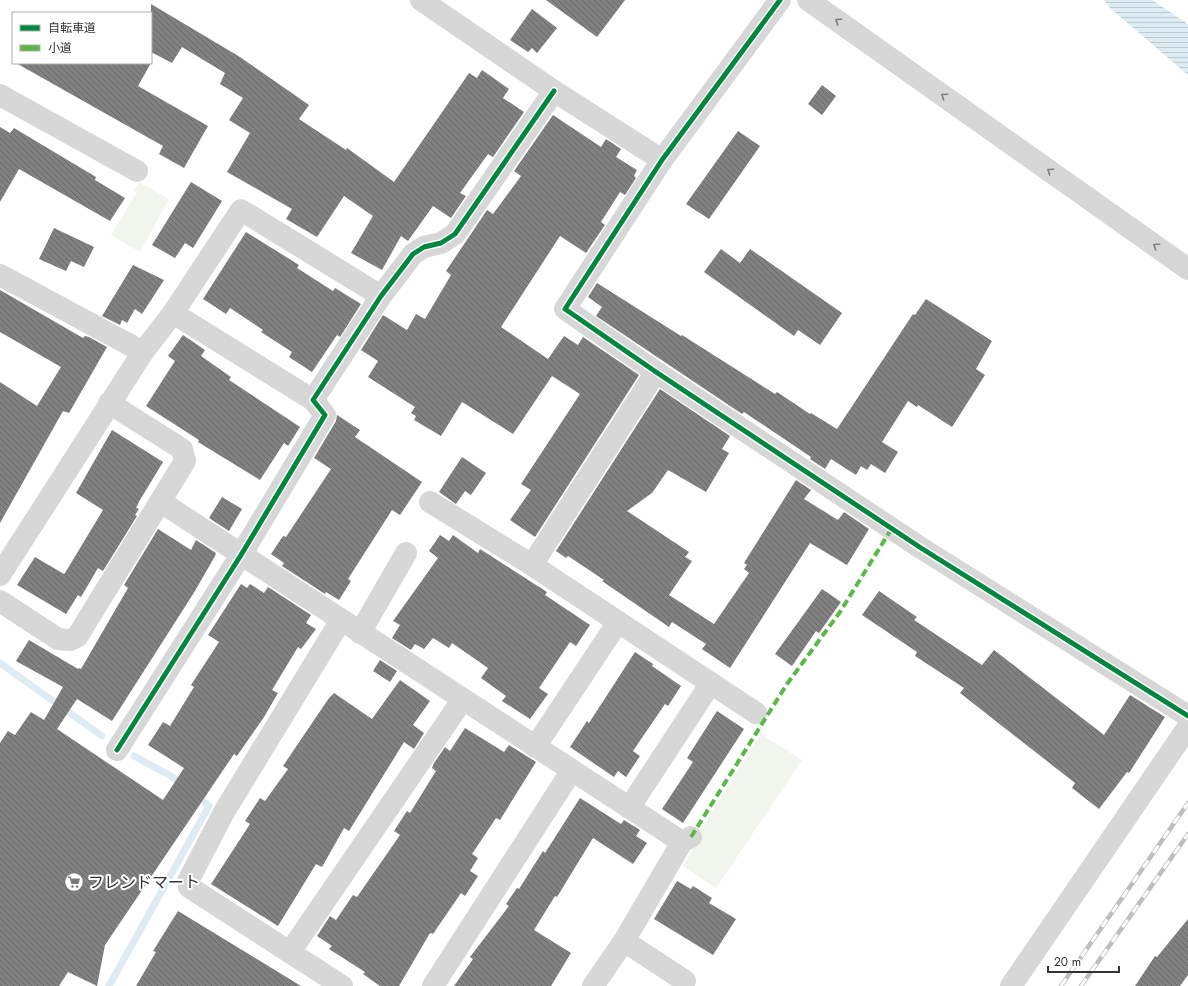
<svg xmlns="http://www.w3.org/2000/svg" width="1188" height="986" font-family="Jost,'Noto Sans JP',sans-serif">
	<style>
		.park { fill: #f1f5ed }
		.water { fill: url(#water-rules) }
		.lines { fill: none; stroke-linecap: round; stroke-linejoin: round }
		.stream { stroke: #ddebf3; stroke-width: 7 }
		.building { fill: url(#building-back-hatch) }
		.minor { stroke: #d7d7d7; stroke-width: 22 }
		.rail-casing { stroke: #bebebe; stroke-width: 4.5 }
		.rail { stroke: #fff; stroke-width: 3; stroke-dasharray: 9; stroke-linecap: butt }
		.quiet { stroke: #58b947; stroke-width: 4; stroke-dasharray: 8 4; stroke-linecap: butt }
		.cycleway-casing { stroke: #fff; stroke-width: 8 }
		.cycleway { stroke: #00873e; stroke-width: 5 }
		.oneway { stroke: #7d7d7d }
		.labels { text-anchor: middle; dominant-baseline: central; stroke-width: 4; stroke-linejoin: round; paint-order: stroke }
		.poi-label { font-size: 16px; fill: #333; stroke: #fff; text-anchor: start }
	</style>
	<defs>
		<pattern id="water-rules" width="6" height="5" patternUnits="userSpaceOnUse"><rect width="6" height="5" fill="#ddebf3"/><path d="M0 2.5h6" fill="none" stroke="#becad1"/></pattern>
		<pattern id="building-back-hatch" width="6" height="6" patternUnits="userSpaceOnUse"><rect width="6" height="6" fill="#818181"/><path d="M-1 5l2 2M0 0l6 6M5-1l2 2" fill="none" stroke="#6a6a6a"/></pattern>
	</defs>
	<rect width="100%" height="100%" fill="#fff"/>
	<path class="park" d="M139,182L169,199L140,252L111,235L137,192L134,190Z
		M761,734L802,760L716,888L683,866L698,841L695,839Z"/>
	<path class="water" d="M1104,0H1152L1188,24V75L1110,8Z"/>
	<g class="lines">
		<path class="stream" d="M0,663L102,736
			M134,756L171,776L184,786
			M109,986L209,806L195,795"/>
	</g>
	<path class="building" d="M546,0H625L597,37Z
		M151,4L240,57L309,105L299,119L346,150L347,148L394,182L469,73L477,78L482,70L509,89L503,98L524,112L493,157L488,154L460,193L466,196L451,218L433,206L408,241L401,236L382,270L351,253L373,216L344,196L317,237L286,219L292,209L227,172L250,133L229,120L243,98L220,84L225,73L182,47L172,63L151,52Z
		M532,9L557,28L537,53L532,48L528,52L510,40Z
		M16,63H151L138,86L208,126L184,168L159,154L163,146Z
		M822,85L836,96L822,115L808,104Z
		M553,115L601,147L606,139L621,149L616,157L637,170L634,176L636,178L625,195L620,192L601,222L605,225L586,253L560,236L501,327L548,359L564,336L578,345L583,337L639,375L535,537L510,520L531,490L521,484L580,394L552,376L513,434L462,402L441,436L414,420L416,416L411,413L415,407L368,377L378,361L361,350L383,315L407,330L416,314L425,319L451,275L446,271L487,210L493,214L521,176L514,171Z
		M0,127L10,133L14,128L96,177L95,180L125,198L110,221L19,169L0,202Z
		M738,131L760,146L709,219L686,204Z
		M191,182L222,201L193,248L185,243L175,258L152,245Z
		M54,228L94,247L84,267L71,261L66,271L39,259Z
		M246,232L299,265L297,268L333,291L335,288L361,304L340,337L337,335L312,372L289,357L292,352L261,332L263,330L230,308L226,314L203,299Z
		M721,249L740,263L750,249L842,313L820,345L798,330L794,336L704,272Z
		M133,265L164,280L142,314L135,309L127,323L122,320L120,325L102,316Z
		M597,283L681,336L682,335L775,394L777,392L810,414L811,413L837,429L913,314L915,315L926,299L992,341L976,369L985,375L952,427L918,405L917,407L908,401L882,442L898,452L885,473L871,464L867,470L861,466L856,475L831,459L825,469L810,459L811,457L744,412L742,414L596,316L602,307L588,297Z
		M0,290L83,338L85,336L89,337L107,347L69,413L63,411L0,523V382L37,406L61,367L0,332Z
		M183,335L205,350L201,356L231,377L229,380L300,427L288,446L284,443L260,480L198,442L199,440L146,406L175,361L168,356Z
		M660,389L730,436L722,449L729,453L706,492L668,470L652,493L627,511L689,552L685,557L692,561L669,595L714,624L749,573L744,569L747,565L744,563L796,480L811,490L804,499L838,520L844,512L869,529L847,565L810,543L730,668L702,649L706,644L672,622L669,627L602,581L604,580L568,556L566,558L556,551Z
		M337,415L360,430L355,437L422,482L400,515L392,510L348,579L351,581L339,600L326,592L325,594L282,566L284,563L271,554L283,536L286,537L331,469L314,458L336,421Z
		M112,430L163,462L140,500L136,508L139,509L135,515L137,516L103,571L98,568L81,597L78,595L66,614L17,585L35,557L64,574L65,573L103,510L76,493Z
		M462,457L486,473L471,495L465,491L456,504L439,492Z
		M222,497L242,509L229,531L209,518Z
		M158,529L191,550L196,540L216,553L215,556L195,591L112,721L77,699L57,729L163,800L184,768L148,745L163,722L170,726L194,687L191,685L219,642L208,635L241,584L247,588L250,584L264,593L268,587L311,615L306,623L316,629L301,649L298,647L272,690L278,693L264,717L237,756L234,754L105,945L97,986L68,972L59,986H0V743L8,731L15,735L31,712L44,720L63,687L16,661L29,640L78,669L79,668L81,669L128,588L124,585Z
		M440,535L449,541L453,535L478,553L480,549L547,592L545,595L590,625L576,646L570,642L539,688L548,694L530,719L502,701L506,696L481,678L488,668L452,643L449,648L433,638L424,649L415,644L411,650L392,638L400,625L393,621L438,558L429,551Z
		M822,589L841,602L819,633L816,631L792,666L775,654Z
		M879,591L917,617L914,620L982,665L994,650L1104,735L1130,695L1165,717L1129,773L1127,772L1099,809L1072,788L1075,783L960,693L964,688L915,656L917,652L862,615Z
		M635,652L653,664L652,666L681,686L668,706L665,704L633,751L640,756L626,777L618,771L614,777L570,747L587,721L589,723Z
		M380,660L397,671L390,682L373,671Z
		M400,680L430,701L413,725L424,733L414,749L404,742L349,831L344,828L322,867L316,864L278,926L211,884L250,824L245,821L260,798L265,801L288,769L283,766L329,698L334,693L372,719Z
		M717,711L744,729L683,823L662,809L693,762L687,758Z
		M465,728L504,752L509,745L536,762L500,820L496,818L472,854L478,858L470,871L478,876L465,896L461,893L433,934L430,933L399,986H380L363,974L365,972L329,949L332,946L317,936L330,916L336,920L353,895L357,897L400,835L394,831L407,811L410,813L436,771L432,768L434,763L445,747L450,751Z
		M580,798L621,824L624,820L640,830L636,836L647,843L633,864L593,838L557,897L555,896L534,930L571,953L551,986H454L473,959L470,957L509,906L506,904L517,888L519,889L543,851L545,853Z
		M677,881L691,889L693,886L712,898L709,903L736,919L713,955L654,919Z
		M178,911L301,986H136L156,952L153,951Z
		M1188,919V975L1180,986H1135L1155,956L1157,957Z"/>
	<g class="lines">
		<path class="minor" d="M421,0L554,91L662,160
			M780,0L662,160L565,309L656,372L921,548L1188,716
			M808,0L1188,269
			M0,95L137,171
			M0,275L143,352L173,313L241,210L381,296
			M173,313L313,400
			M161,502L682,842
			M430,502L532,565L756,713
			M532,565L656,372
			M0,575L143,352
			M0,601L58,639L70,640L77,637L185,461L182,449L109,403
			M341,620L224,812L188,881L189,887L342,986
			M360,633L406,553
			M535,747L618,622
			M117,750L241,555L325,415L313,400L381,296L413,254L424,247L441,243L455,234L554,91
			M629,808L711,683
			M624,941L685,981
			M290,952L463,699
			M433,986L572,770
			M593,986L624,941L682,842L691,837
			M1011,986L1188,727"/>
		<g class="rail-casing">
			<path id="rail" d="M1061,986L1188,803
				M1081,986L1188,834"/>
		</g>
		<use href="#rail" class="rail"/>
		<path class="quiet" d="M691,837L787,684L840,612L892,528"/>
		<g class="cycleway-casing">
			<path id="cycleway" d="M780,0L662,160L565,309L656,372L921,548L1188,716
				M117,750L241,555L325,415L313,400L381,296L413,254L424,247L441,243L455,234L554,91"/>
		</g>
		<use href="#cycleway" class="cycleway"/>
	</g>
	<defs><path id="oneway-chevron" d="M-2-3.5L2.5 0L-2 3.5" fill="none" stroke-width="1.6" stroke-linecap="round" stroke-linejoin="round"/></defs>
	<g class="oneway">
		<use href="#oneway-chevron" transform="translate(838 21) rotate(-145)"/>
		<use href="#oneway-chevron" transform="translate(944 96) rotate(-145)"/>
		<use href="#oneway-chevron" transform="translate(1050 171) rotate(-145)"/>
		<use href="#oneway-chevron" transform="translate(1156 246) rotate(-145)"/>
	</g>
	<defs>
		<g id="supermarket-ring" transform="scale(1)"><circle r="9.5" fill="#fff" stroke="#7a7a7a" stroke-width="1.5"/><path d="M-6-5.5h2.5l.6 2H6L4.5 2H-2.5L-4.4-4H-6ZM-1.5 3.2a1.3 1.3 0 1 0 .1 0ZM3 3.2a1.3 1.3 0 1 0 .1 0Z" fill="#7a7a7a"/></g>
	</defs>
	<g fill-rule="evenodd">
		<use href="#supermarket-ring" x="74" y="882"/>
	</g>
	<g class="labels">
		<g class="poi-label">
			<text x="88" y="882">フレンドマート</text>
		</g>
	</g>
	<rect x="12" y="12" width="140" height="52" fill="#ffffff" stroke="#adadad"/>
	<rect x="20" y="25" width="20" height="6" fill="#00873e" stroke="#adadad"/>
	<text x="48" y="32" font-size="12" fill="#333333">自転車道</text>
	<rect x="20" y="45" width="20" height="6" fill="#58b947" stroke="#adadad"/>
	<text x="48" y="52" font-size="12" fill="#333333">小道</text>
	<path d="M1048 966v6h71v-6" fill="none" stroke="#333333" stroke-width="2"/>
	<text x="1054" y="966" font-size="12" fill="#333333" stroke="#ffffff" stroke-width="3" paint-order="stroke">20 m</text>
</svg>
